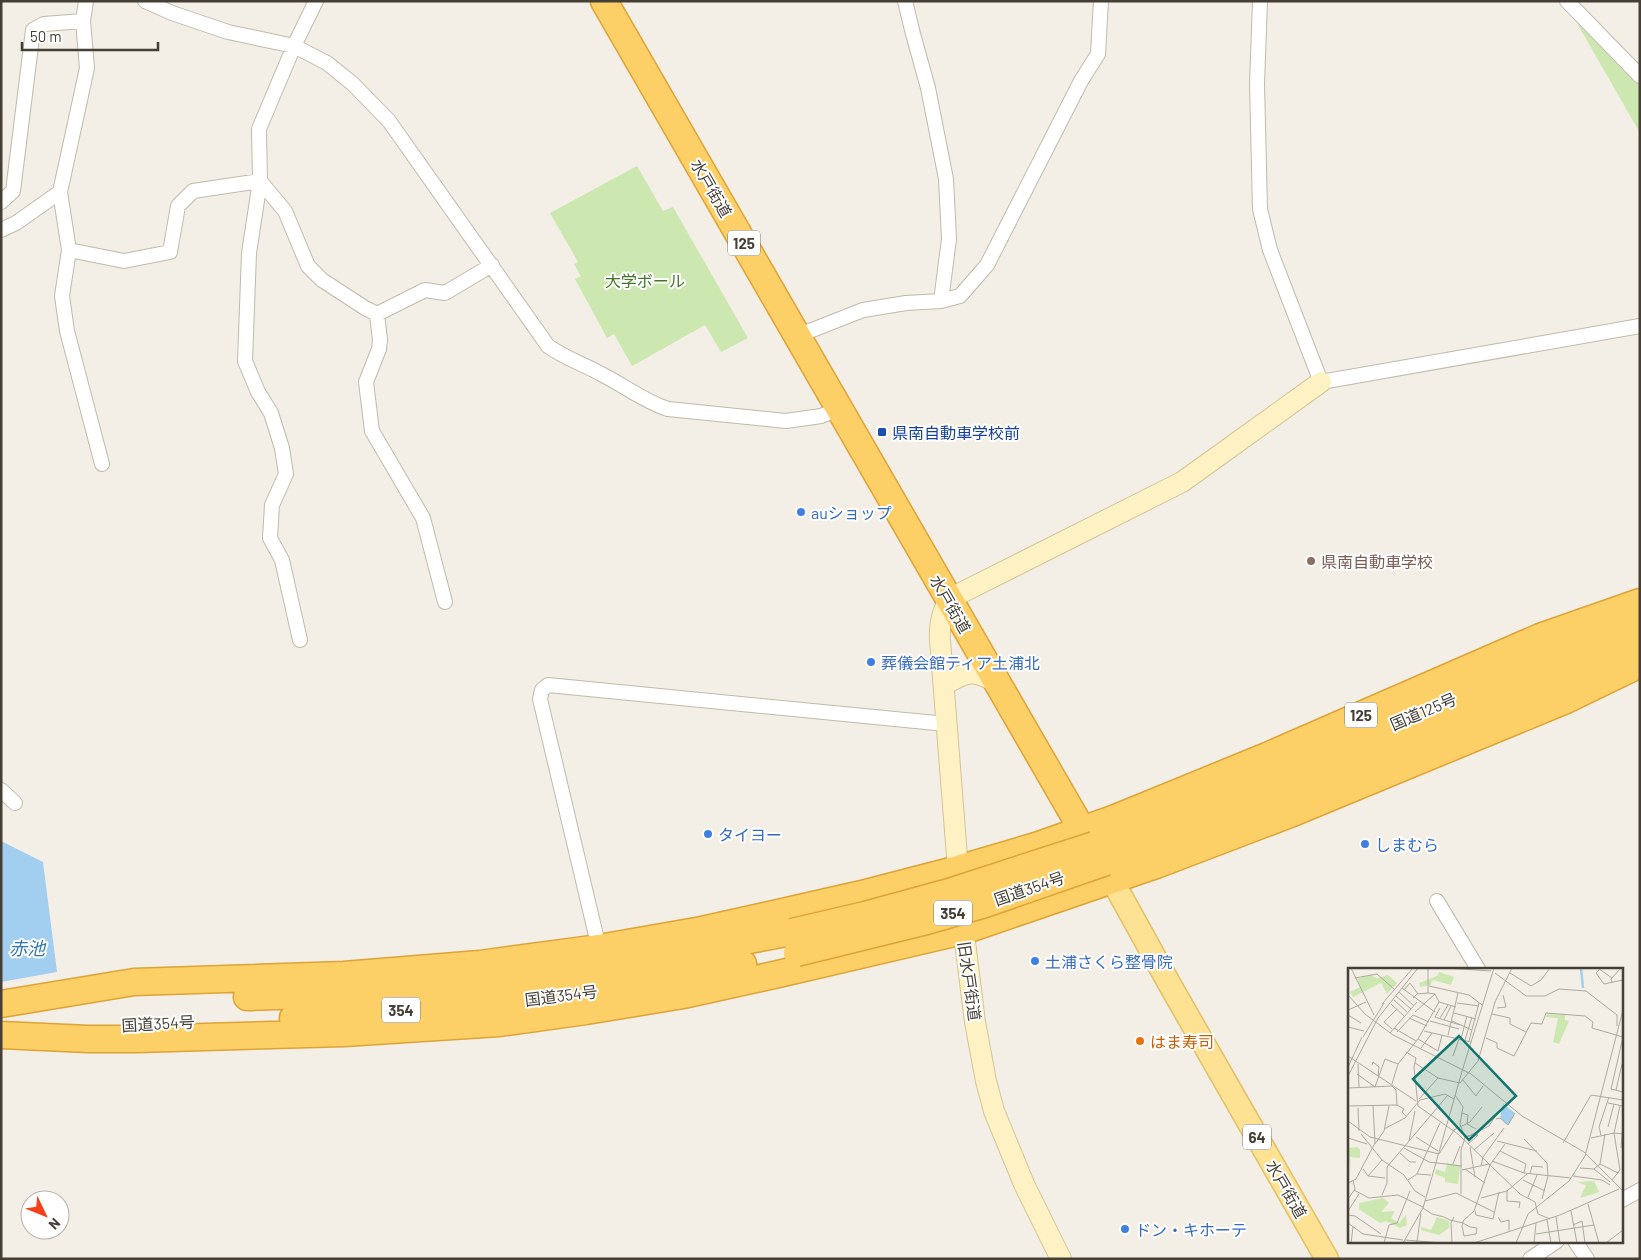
<svg xmlns="http://www.w3.org/2000/svg" width="1641" height="1260" font-family="Barlow,'Noto Sans JP',sans-serif">
	<style>
		.green { fill: #cce7af }
		.water { fill: #a2ceef }
		.lines { fill: none; stroke-linecap: round; stroke-linejoin: round }
		.street-casing { stroke: #c1baab; stroke-width: 16 }
		.secondary-casing { stroke: #d3c496; stroke-width: 22 }
		.primary-casing { stroke: #e2c064; stroke-width: 25 }
		.highway-casing { stroke: #dca437; stroke-width: 29 }
		.street { stroke: #fff; stroke-width: 14 }
		.secondary { stroke: #fef2c4; stroke-width: 20 }
		.primary { stroke: #fde294; stroke-width: 22 }
		.highway { stroke: #fccf67; stroke-width: 26 }
		.highway-bridge-casing { stroke: #dca437; stroke-width: 29; stroke-linecap: butt }
		.highway-bridge { stroke: #fccf67; stroke-width: 26 }
		.transit-dot { fill: #1a4fb4; stroke: #fff; stroke-width: 2 }
		.shop-dot { fill: #3f7fe0; stroke: #fff; stroke-width: 2 }
		.education-dot { fill: #8d6e63; stroke: #fff; stroke-width: 2 }
		.food-dot { fill: #e8710a; stroke: #fff; stroke-width: 2 }
		.labels { text-anchor: middle; dominant-baseline: central; stroke-width: 4; stroke-linejoin: round; paint-order: stroke }
		.shield { fill: #fff; stroke: #7d7972; stroke-width: 1 }
		.shield-label { font-size: 15px; font-weight: bold; fill: #453f35 }
		.street-label { font-size: 16px; fill: #453f35; stroke: #fff }
		.park-label { font-size: 16px; fill: #447629; stroke: #fff }
		.transit-label { font-size: 16px; fill: #164399; stroke: #fff; text-anchor: start }
		.shop-label { font-size: 16px; fill: #366cbe; stroke: #fff; text-anchor: start }
		.education-label { font-size: 16px; fill: #785e54; stroke: #fff; text-anchor: start }
		.food-label { font-size: 16px; fill: #c56008; stroke: #fff; text-anchor: start }
		.water-label { font-size: 18px; font-style: italic; fill: #2f76b0; stroke: #fff }
		.inset-river { fill: none; stroke: #a2ceef; stroke-width: 2.5 }
		.inset-road { fill: none; stroke: #ada99f; stroke-width: 1 }
		.view { fill: #0f766e; fill-opacity: 0.15; stroke: #0f766e; stroke-width: 2.5 }
		.inset-edge { fill: none; stroke: #453f35; stroke-width: 2.5 }
	</style>
	<rect width="100%" height="100%" fill="#f3efe6"/>
	<path class="green" d="M1566,4L1640,83V133Z
		M637,166L663,211L673,207L748,338L721,352L705,325L632,366L614,334L607,338L575,279L581,276L574,264L578,262L550,213Z"/>
	<path class="water" d="M1,841L43,862L57,972L1,982Z"/>
	<g class="lines">
		<g class="street-casing">
			<path id="street" d="M145,1L172,13L228,32L294,46L327,63L353,84L389,121L548,346C566,359 584,364 603,375C625,386 645,402 668,409L786,421L821,416L839,409
				M905,1L913,34L928,88L946,179L949,239L941,301
				M1260,1L1257,84L1260,209L1270,250L1321,382L1640,326
				M1567,1L1640,76
				M60,192L69,250L62,296L67,331L102,464
				M1,202L13,191L33,30L44,24L83,21
				M1,230L16,223L60,192L87,68L83,21L86,1
				M69,250L124,261L170,252L178,206L193,191L260,181L285,211L308,266L322,280L365,308L377,314L425,290L445,293L492,265
				M377,314L380,340L379,349L366,382L372,431L423,518L445,602
				M797,336L863,310L906,303L941,301L960,296L987,265L1081,81L1098,54L1101,1
				M300,640L282,560L270,538L272,505L286,474L282,448L271,413L258,392L245,361L249,253L260,181L259,129L294,46L316,1
				M1,790L15,803
				M1437,901L1478,969
				M599,948L540,699L542,690L548,685L946,724
				M1622,1200L1640,1190
				M1575,1241L1587,1259
				M1530,1259L1557,1241"/>
		</g>
		<g class="secondary-casing">
			<path id="secondary" d="M944,685C967,671 974,669 997,683
				M959,882L940,640C939,624 942,614 949,599L1182,482L1321,382
				M962,918L975,1022L986,1081L994,1111L1024,1184L1061,1259"/>
		</g>
		<g class="primary-casing">
			<path id="primary" d="M1112,880L1170,985L1327,1259"/>
		</g>
		<g class="highway-casing">
			<path id="highway" d="M604,1L1091,845
				M1109,839L1258,780L1640,620
				M1106,862C1287,798 1462,718 1640,645
				M247,997C348,994 448,988 549,974C631,963 711,947 792,932
				M1,1004L134,982L344,975L480,964L599,948L702,930L862,894L958,869L1036,846L1113,819L1267,756L1540,637L1640,602
				M293,1018L494,1003L576,993L647,982L743,964
				M1,1035L88,1039H137L344,1033L499,1023L586,1011L683,995L774,975L963,931L1156,865L1290,814L1566,700L1640,664"/>
		</g>
		<use href="#street" class="street"/>
		<use href="#secondary" class="secondary"/>
		<use href="#primary" class="primary"/>
		<use href="#highway" class="highway"/>
		<g class="highway-bridge-casing">
			<path id="highway-bridge" d="M792,932L865,915L949,892L1094,845
				M797,953L923,922L985,904L1106,862"/>
		</g>
		<use href="#highway-bridge" class="highway-bridge"/>
	</g>
	<rect class="transit-dot" x="877" y="427" width="10" height="10" rx="2.5"/>
	<g class="shop-dot">
		<circle cx="801" cy="512" r="5"/>
		<circle cx="871" cy="662" r="5"/>
		<circle cx="708" cy="834" r="5"/>
		<circle cx="1365" cy="844" r="5"/>
		<circle cx="1035" cy="961" r="5"/>
		<circle cx="1125" cy="1229" r="5"/>
	</g>
	<circle class="education-dot" cx="1311" cy="561" r="5"/>
	<circle class="food-dot" cx="1140" cy="1041" r="5"/>
	<g class="labels">
		<g class="shield">
			<rect x="728" y="230.5" width="32" height="25" rx="4"/>
			<rect x="1345" y="702.5" width="32" height="25" rx="4"/>
			<rect x="934" y="900.5" width="38" height="25" rx="4"/>
			<rect x="382" y="997.5" width="38" height="25" rx="4"/>
			<rect x="1243" y="1124.5" width="28" height="25" rx="4"/>
		</g>
		<g class="shield-label">
			<text x="744" y="243">125</text>
			<text x="1361" y="715">125</text>
			<text x="953" y="913">354</text>
			<text x="401" y="1010">354</text>
			<text x="1257" y="1137">64</text>
		</g>
		<g class="street-label">
			<text transform="translate(712 188) rotate(60)">水戸街道</text>
			<text transform="translate(951 604) rotate(60)">水戸街道</text>
			<text transform="translate(1423 711) rotate(-23)">国道125号</text>
			<text transform="translate(1029 888) rotate(-19)">国道354号</text>
			<text transform="translate(970 981) rotate(82)">旧水戸街道</text>
			<text transform="translate(561 995) rotate(-7)">国道354号</text>
			<text transform="translate(158 1023) rotate(-3)">国道354号</text>
			<text transform="translate(1287 1189) rotate(60)">水戸街道</text>
		</g>
		<g class="park-label">
			<text x="645" y="280">大学ボール</text>
		</g>
		<g class="transit-label">
			<text x="892" y="432">県南自動車学校前</text>
		</g>
		<g class="shop-label">
			<text x="811" y="512">auショップ</text>
			<text x="881" y="662">葬儀会館ティア土浦北</text>
			<text x="718" y="834">タイヨー</text>
			<text x="1375" y="844">しまむら</text>
			<text x="1045" y="961">土浦さくら整骨院</text>
			<text x="1135" y="1229">ドン・キホーテ</text>
		</g>
		<g class="education-label">
			<text x="1321" y="561">県南自動車学校</text>
		</g>
		<g class="food-label">
			<text x="1150" y="1041">はま寿司</text>
		</g>
		<g class="water-label">
			<text x="27" y="948">赤池</text>
		</g>
	</g>
	<g transform="translate(1348 968)">
		<rect width="275" height="275" fill="#f3efe6"/>
		<path d="M91,4L106,9L103,17L85,12L82,17L72,19L71,15L89,8ZM22,7L29,10L40,7L49,15L39,26L33,15L5,29L2,24L12,19L9,11ZM199,46L217,47V52L221,53L211,76L205,74L210,50L198,49ZM9,179L12,181V190L2,189L3,205L0,180ZM99,195L112,198L110,216L97,214V210L87,206L88,201L97,204ZM246,213L251,224L232,230L238,217L231,215L230,214ZM35,230L41,235L33,244L47,243L43,250L51,255L58,247L59,257L52,260L38,253L32,255L11,241V235ZM89,249L101,253V260L91,267L73,262V259L83,262Z" fill="#cce7af"/>
		<path d="M155,136L167,145L160,157L152,150Z" fill="#a2ceef"/>
		<path class="inset-river" d="M233,0L235,20"/>
		<path class="inset-road" d="M3,0L26,47M97,0L143,3M250,0L264,10M253,0L248,5L256,16L275,12M147,5L178,28H197L211,21L238,23L269,47V58M162,5L183,18L193,12L202,0M7,10L29,6L46,21M264,14L263,11L273,0M81,18L121,27L134,37M54,20L87,44M56,22L62,15L70,26M51,24L66,38M0,27L17,46L45,67L123,106L174,148L236,184L275,223M48,28L63,41M65,30L69,26L80,25M46,32L59,44M91,34L108,39M109,35L131,38M34,36L65,0M43,36L56,48M92,40L87,49L112,57M149,40L158,39L155,27M0,42L18,34M67,44L87,26M106,45L128,51M144,46L162,50V56L178,64M0,47L13,55M65,47L81,54M61,50L79,58M92,50L100,37M96,52L103,38M82,53L111,61M104,53L124,62M0,59L16,63M46,60L68,73M44,61L36,54L49,41M76,63L123,74M49,64L65,47M42,65L69,34M100,67L110,25M15,69L36,35M138,70L149,75V80L166,88L183,55L194,56L198,45L237,48L245,54L244,60L275,69L263,121L275,124M70,71L90,83L94,67M113,71L119,48M117,72L124,49M121,73L131,35M73,80L84,65M58,84L68,90L66,99L70,138L110,166L172,226L187,234L190,246L202,251M0,88L68,133M105,88L111,71M67,95L90,110L112,115L130,93L147,34L164,0M10,96L11,119M24,97L25,94L31,99L30,108M0,99L14,69M115,100L146,0M9,106L27,119L37,91L50,96L70,71L91,34L87,26L80,25V0M0,108L30,50L70,0M115,112L128,128L135,118M44,116L50,96M0,120L44,118L48,122L49,137M268,122L274,96M107,127L115,139L112,156L117,170L113,182V226M71,131L90,110M260,135L275,138M0,138L49,137L56,141L54,144L59,149M10,140L11,163M114,145L120,147L119,156L128,161M148,151L152,150L160,157L167,145M0,153L22,169L91,186L106,162L122,154L134,139M260,159L266,136M36,161L57,150L72,132L97,126L106,131M13,166L34,192L56,207L67,223L77,229M253,167L251,159L261,129M119,168L130,167L120,176M68,169L90,183M0,170L19,176M117,170L141,158L150,144M243,170L266,165L275,166M176,171L199,195L200,208L194,231M61,173L67,143M149,173L189,183M215,175L243,127L275,132M27,176L36,163L41,138M122,179L127,209M56,180L81,194L114,198M273,180L275,154M126,182L146,165M152,183L178,196L176,205M52,185L62,194H68M144,193L176,205L223,210M105,196L112,178M252,196L257,166M133,198L135,189L156,160M232,200L246,201L262,214M15,201L20,208L34,192M117,201L137,215M246,201L252,196L270,205M114,202L141,196M69,206L92,155M182,206L184,198L195,199M20,208L37,210M225,208L254,212L262,217M60,212L69,206L83,207M175,212L197,223M264,212L272,202L266,165L272,138M0,215L8,211L27,175L25,138M6,222L21,230L50,227L75,239M159,223V233L172,234L171,240M34,227L39,215V199L100,127M180,229L189,207M133,230L159,223L179,206M0,231L7,221L5,212M77,233L108,225L146,244M240,236L251,275M75,240L84,246L96,249L102,252L115,255L122,259L129,260L128,266L116,268L114,258L115,255V253L126,243L142,197L157,176M0,243L11,226M127,243L128,247L145,251L151,224M223,243L229,275M0,247L7,248L33,266M150,249L153,254L161,252V263M208,249L212,275M199,252L203,275M0,255L15,266L55,272M225,257L234,253L237,275M188,266L246,257M57,272L95,275M69,274L73,245M3,275L5,259M36,275L41,257L49,255L62,223M55,275L75,240L115,100M104,275L103,255L106,249M126,275L212,247L271,221M168,275L180,246L221,213L237,188L275,42M186,275L188,255M258,275L275,262"/>
		<path class="view" d="M111,68L168,128L121,172L65,111Z"/>
		<rect width="275" height="275" class="inset-edge"/>
	</g>
	<rect width="1641" height="1260" fill="none" stroke="#453f35" stroke-width="5"/>
	<g transform="translate(45 1215) rotate(133)"><circle r="24" fill="#ffffff" stroke="#b5b2ae"/>
	<path d="M0-4L9 19L0 12L-9 19Z" fill="#f84018"/>
	<text y="-8" font-size="14" font-weight="bold" text-anchor="middle" fill="#453f35">N</text>
	</g>
	<path d="M22 42v8h136v-8" fill="none" stroke="#453f35" stroke-width="2.5"/>
	<text x="30" y="42" font-size="15" fill="#453f35" stroke="#ffffff" stroke-width="4" paint-order="stroke">50 m</text>
</svg>
